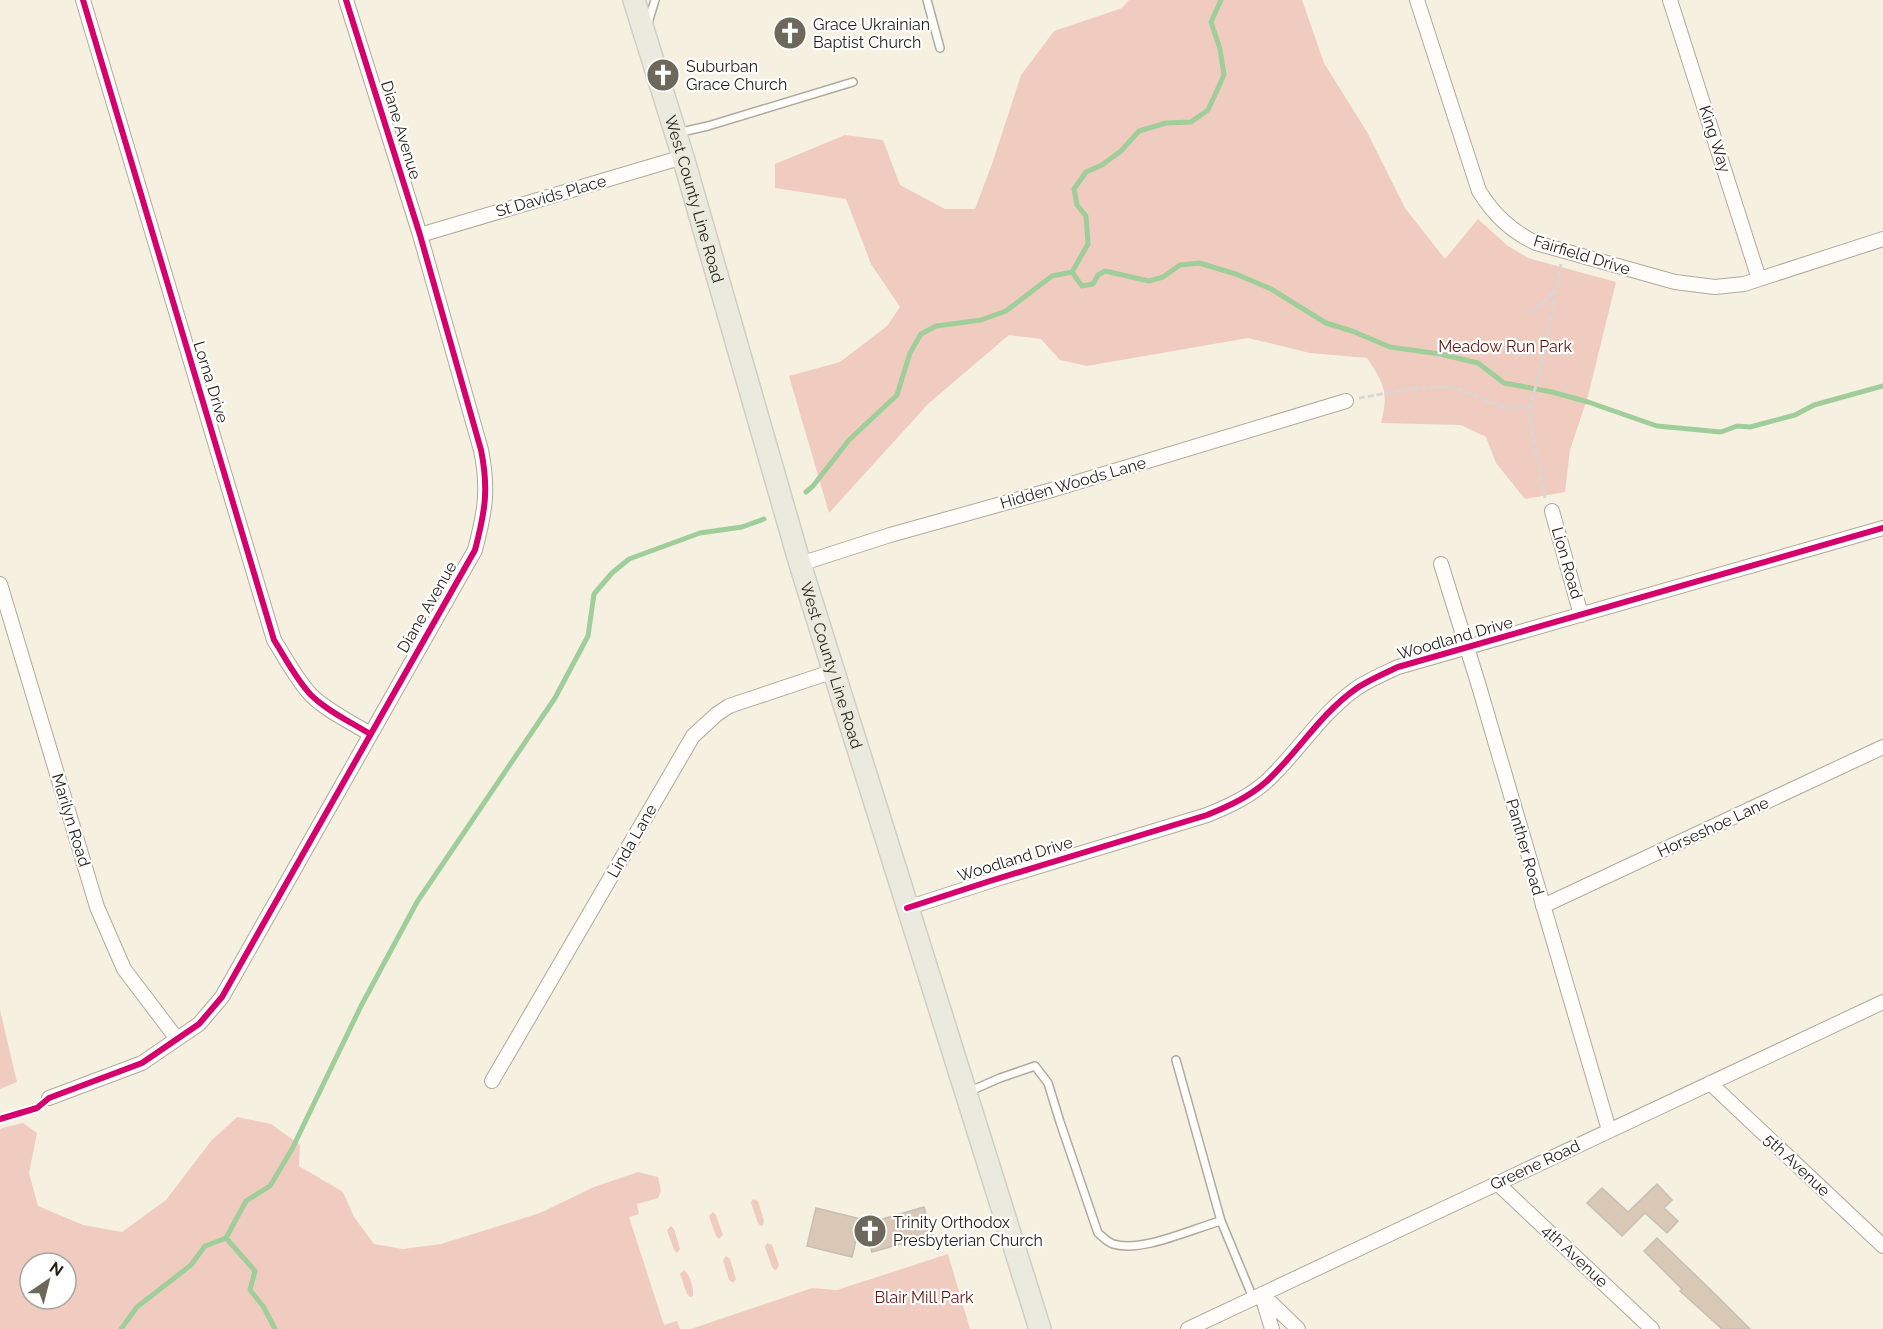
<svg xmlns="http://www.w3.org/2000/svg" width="1883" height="1329" font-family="Raleway,sans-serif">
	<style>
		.green { fill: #f0ccc0; fill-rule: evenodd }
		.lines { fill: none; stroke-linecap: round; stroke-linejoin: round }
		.stream { stroke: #a0ce9b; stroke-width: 5 }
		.building { fill: #d9c8b6; stroke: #c6bfb4; stroke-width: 1.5 }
		.lane-casing { stroke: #afaa9e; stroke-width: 10 }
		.street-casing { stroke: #afaa9e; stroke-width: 16 }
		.primary-casing { stroke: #d0cdc5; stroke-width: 24 }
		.path { stroke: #d9d7d3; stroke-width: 3; stroke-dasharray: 6 3; stroke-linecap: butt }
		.lane { stroke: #fefdfa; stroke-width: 7 }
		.street { stroke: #fefdfa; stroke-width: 14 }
		.primary { stroke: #eaeade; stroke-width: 21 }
		.cycleway-casing { stroke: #fff; stroke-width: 10 }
		.cycleway { stroke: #d6006c; stroke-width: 6 }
		.labels { text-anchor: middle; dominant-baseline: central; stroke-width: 4.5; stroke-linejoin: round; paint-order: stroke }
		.poi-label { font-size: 16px; fill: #231f15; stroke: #fff; text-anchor: start }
		.street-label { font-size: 16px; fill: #231f15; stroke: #fff }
		.park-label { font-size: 16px; fill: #67160e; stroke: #fff }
	</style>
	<rect width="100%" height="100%" fill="#f6f0e0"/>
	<path class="green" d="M1129,0H1302L1324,63L1367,132L1405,208L1445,259L1478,219L1508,246L1528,258L1616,282L1588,396L1570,450L1565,492L1525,499L1496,463L1486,437L1461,425L1381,423C1389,393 1384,383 1367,358L1310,353L1248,338L1087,366L1060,360L1041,339L1009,335L929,403L829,513L789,376L840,362L887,326L900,307L871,264L846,199L775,188V164L845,135L883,140L900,185L945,209H975L992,164L1021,75L1054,31L1122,8Z
		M0,1010L17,1082L0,1089Z
		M237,1117L271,1124L300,1145L299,1166L343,1192L354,1217L374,1244L403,1249L441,1244L540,1213L594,1187L638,1172L658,1177L661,1191L658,1198L637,1204L639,1214L629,1217L664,1325L677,1321L680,1329H0V1130L2,1128L23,1123L37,1133L29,1173L38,1206L83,1225L122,1232L166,1200L211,1141ZM30,1263H66V1299H30Z
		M753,1199L758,1201L764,1221L763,1225L761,1226L758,1223L751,1203Z
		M713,1212L716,1215L723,1235L719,1239L716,1236L709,1216Z
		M671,1226L674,1229L680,1249L677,1253L674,1250L667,1230Z
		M767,1243L772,1245L779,1265L777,1269L775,1270L772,1267L765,1247Z
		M948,1254L970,1329H691L812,1288L837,1290Z
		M726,1256L730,1259L736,1279L733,1283L729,1280L723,1260Z
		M684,1270C690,1274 694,1289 693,1296L690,1297L687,1294L680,1274Z"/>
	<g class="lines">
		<path class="stream" d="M1072,272L1082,286L1093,284L1098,275L1105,271L1149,281L1163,277L1180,265L1199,263L1236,274L1271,289L1326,323L1352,331L1390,347L1440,354L1478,363L1504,383L1552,392L1588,402L1657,426L1721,432L1737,426L1750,427L1795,415L1814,405L1883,386
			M806,492L813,486L849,440L897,395L910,353L921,334L936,326L981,320L1006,311L1052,276L1072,272L1088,244L1086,216L1077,205L1074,189L1086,172L1102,165L1121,151L1139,131L1166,123L1191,122L1208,110L1224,75L1220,49L1211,22L1221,0
			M226,1238L255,1271L250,1290L263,1306L275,1329
			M121,1329L137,1307L191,1265L205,1246L226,1238L246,1201L270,1186L292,1149L361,1006L417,902L555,698L588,636L594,594L612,573L629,559L700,533L742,527L764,519"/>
	</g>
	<path class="building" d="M1657,1184L1672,1200L1664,1208L1678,1221L1667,1233L1645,1213L1622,1236L1587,1203L1602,1188L1628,1212Z
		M924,1207L932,1235L872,1252L865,1224Z
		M816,1208L861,1219L852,1257L807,1246Z
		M1657,1238L1717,1296L1750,1329H1722L1680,1291L1682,1289L1644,1251Z"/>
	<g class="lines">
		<g class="lane-casing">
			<path id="lane" d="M927,0L940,48
				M648,23L655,0
				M677,133L708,126L853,82
				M1176,1060L1221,1221
				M968,1092L1000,1078L1035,1066L1048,1083L1060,1122L1098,1233C1102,1236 1107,1242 1113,1244C1142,1253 1191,1229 1221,1221L1253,1298"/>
		</g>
		<g class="street-casing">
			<path id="street" d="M83,0L274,640C286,659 296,679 311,695C327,711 351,722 370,734
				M1417,0L1479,191C1494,215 1511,231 1536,243L1675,282L1715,287L1744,284L1883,239
				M1670,0L1759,279
				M420,235L683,157
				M1552,511L1581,615
				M800,564L890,535L1048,491L1346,401
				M1441,564L1478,683L1609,1130
				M0,584L97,907L124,969L177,1039
				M1543,906L1883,747
				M907,908L990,881L1207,815C1229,806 1249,797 1267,781C1298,752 1321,713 1357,688C1369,680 1383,674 1398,667L1883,528
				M492,1081L693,736L717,714L729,706L834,671
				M1710,1083L1883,1246
				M49,1098L142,1063L199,1024L222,997L475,550C485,512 489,489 481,450L420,235L346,0
				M1497,1183L1652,1329
				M1262,1294L1298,1329
				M1262,1296L1272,1329
				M1188,1329L1883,1002"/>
		</g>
		<g class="primary-casing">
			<g id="primary">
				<path id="s1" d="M634,0L683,157L800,564L1040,1329"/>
			</g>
		</g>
		<path class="path" d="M1529,315L1554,292
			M1359,398C1385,394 1433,382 1458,389C1486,397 1497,411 1530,407
			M1545,498L1531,424L1530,407L1543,360L1561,264"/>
		<use href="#lane" class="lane"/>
		<use href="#street" class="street"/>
		<use href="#primary" class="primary"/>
		<g class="cycleway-casing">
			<path id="cycleway" d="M83,0L274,640C286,659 296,679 311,695C327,711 351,722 370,734
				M907,908L990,881L1207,815C1229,806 1249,797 1267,781C1298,752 1321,713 1357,688C1369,680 1383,674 1398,667L1883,528
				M0,1119L37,1108L49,1098L142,1063L199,1024L222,997L475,550C485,512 489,489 481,450L420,235L346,0"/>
		</g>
		<use href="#cycleway" class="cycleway"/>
	</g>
	<defs>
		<g id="church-disc" transform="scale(1.725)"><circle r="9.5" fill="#6d685c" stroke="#fff"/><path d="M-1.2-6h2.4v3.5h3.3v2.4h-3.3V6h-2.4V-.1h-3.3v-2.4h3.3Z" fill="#fff"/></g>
	</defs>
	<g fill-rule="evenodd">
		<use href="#church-disc" x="790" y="33"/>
		<use href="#church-disc" x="663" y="75"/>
		<use href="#church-disc" x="870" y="1231"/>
	</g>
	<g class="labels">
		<g class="poi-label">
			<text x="813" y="24">Grace Ukrainian<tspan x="813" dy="18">Baptist Church</tspan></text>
			<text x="686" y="66">Suburban<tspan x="686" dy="18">Grace Church</tspan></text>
			<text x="893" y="1222">Trinity Orthodox<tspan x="893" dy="18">Presbyterian Church</tspan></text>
		</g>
		<g class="street-label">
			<text transform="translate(401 130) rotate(73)">Diane Avenue</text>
			<text transform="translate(1715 139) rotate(72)">King Way</text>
			<text transform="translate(551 196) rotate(-16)">St Davids Place</text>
			<text stroke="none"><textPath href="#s1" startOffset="208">West County Line Road</textPath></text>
			<text transform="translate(1582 255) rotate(17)">Fairfield Drive</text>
			<text transform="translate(211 382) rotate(73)">Lorna Drive</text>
			<text transform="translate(1073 483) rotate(-16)">Hidden Woods Lane</text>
			<text transform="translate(1567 563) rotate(74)">Lion Road</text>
			<text transform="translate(427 607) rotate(-60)">Diane Avenue</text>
			<text transform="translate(1455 638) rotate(-16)">Woodland Drive</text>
			<text stroke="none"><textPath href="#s1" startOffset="694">West County Line Road</textPath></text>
			<text transform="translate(71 820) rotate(73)">Marilyn Road</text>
			<text transform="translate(1713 827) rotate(-25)">Horseshoe Lane</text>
			<text transform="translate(632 841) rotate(-60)">Linda Lane</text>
			<text transform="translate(1525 847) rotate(74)">Panther Road</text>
			<text transform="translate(1015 859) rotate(-17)">Woodland Drive</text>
			<text transform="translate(1535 1165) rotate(-25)">Greene Road</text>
			<text transform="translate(1797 1165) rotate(43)">5th Avenue</text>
			<text transform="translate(1575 1256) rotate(43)">4th Avenue</text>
		</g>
		<g class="park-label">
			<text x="1505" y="346">Meadow Run Park</text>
			<text x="924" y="1297">Blair Mill Park</text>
		</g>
	</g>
	<g transform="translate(48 1281) rotate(35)"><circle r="28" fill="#ffffff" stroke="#a7a5a1" stroke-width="1.5"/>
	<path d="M0-4.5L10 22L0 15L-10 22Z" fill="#6d685c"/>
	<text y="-9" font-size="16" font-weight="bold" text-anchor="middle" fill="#231f15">N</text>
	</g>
</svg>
